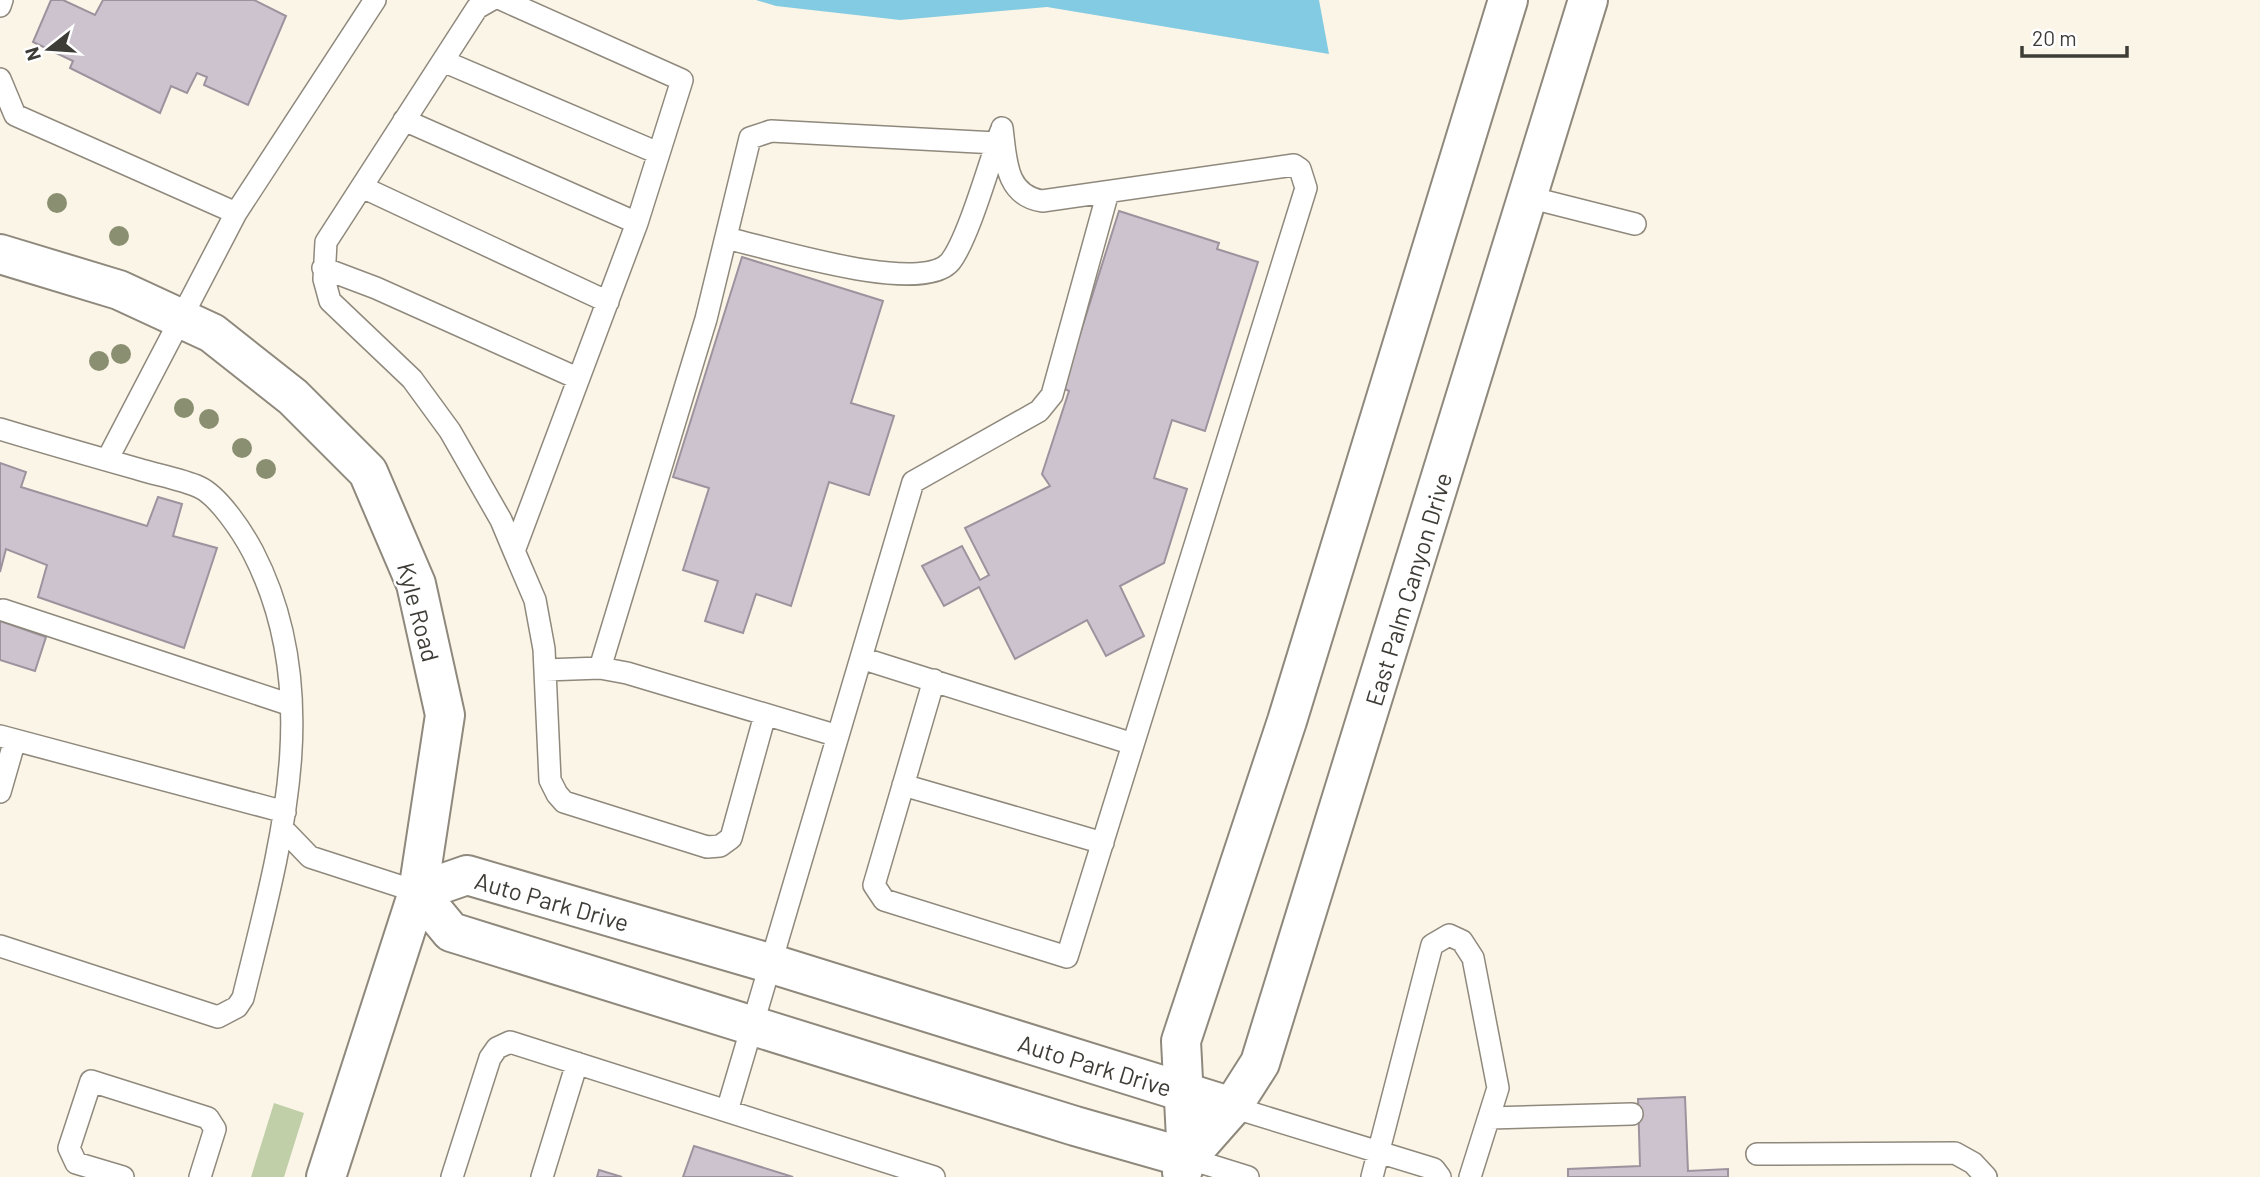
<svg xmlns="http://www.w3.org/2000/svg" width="2260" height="1177" font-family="Barlow,sans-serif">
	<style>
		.green { fill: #c1cfa9 }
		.water { fill: #83cbe2 }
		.building { fill: #ccc3ce; stroke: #9c939e; stroke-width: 2 }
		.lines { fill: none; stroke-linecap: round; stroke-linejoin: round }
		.service-casing { stroke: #8f897d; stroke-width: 24 }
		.minor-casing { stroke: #8f897d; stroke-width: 42 }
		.primary-casing { stroke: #8f897d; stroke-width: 42 }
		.service { stroke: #fff; stroke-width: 21 }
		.minor { stroke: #fff; stroke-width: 38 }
		.primary { stroke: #fff; stroke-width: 38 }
		.tree { fill: #8b8f71 }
		.labels { text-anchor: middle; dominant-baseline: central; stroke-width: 5; stroke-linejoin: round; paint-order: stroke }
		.street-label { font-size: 24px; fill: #3e3c36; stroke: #fff }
	</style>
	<rect width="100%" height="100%" fill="#fbf5e7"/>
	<path class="green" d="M274,1103L304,1113L284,1177H251Z"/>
	<path class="water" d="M756,0H1319L1329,54L1047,7L900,20L776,6Z"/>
	<path class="building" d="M51,0H63L95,15L103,0H254L286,16L248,105L204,85L207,77L197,73L187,93L171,86L160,113L70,68L73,61L33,42Z
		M1119,211L1219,243L1217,249L1258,262L1205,431L1172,420L1154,478L1187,489L1164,563L1120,586L1144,636L1106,656L1087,620L1015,659L979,587L944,606L922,566L962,546L980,580L989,575L965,528L1050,486L1042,474L1069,391L1063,388Z
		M742,257L883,301L851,403L894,416L869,495L829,482L791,606L756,594L743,633L705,621L718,581L683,570L709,488L673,477Z
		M0,463L26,472L21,487L147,526L158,497L182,504L173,536L217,548L184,648L38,597L47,565L6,549L0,572Z
		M0,621L46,637L35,671L0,660Z
		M1685,1097L1688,1171L1728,1169V1177H1568V1169L1640,1166L1638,1099Z
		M694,1146L793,1177H683Z
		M599,1170L622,1177H597Z"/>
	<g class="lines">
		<g class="service-casing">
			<path id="service" d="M491,0L477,8L326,242L324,279L330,301L412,379L450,431L501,520L514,551L535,600L544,649L550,780L557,794L564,802L707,847L720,846L731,838L765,715
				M503,0L682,80L637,223L514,551
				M0,6L2,0
				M443,61L658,153
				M0,79L15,115L236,213
				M404,120L637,223
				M362,187L608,302
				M1528,197L1635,224
				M726,238C770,248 921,296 950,262C968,240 990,161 1001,131
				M323,268L376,288L577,378
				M0,429C46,443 92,456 138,469C157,475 181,479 199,487C219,496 243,533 253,552C327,695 279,851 243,998L237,1007L218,1017L0,946
				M107,460L236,213L375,0
				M3,610L291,705
				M861,658L1133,744
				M600,668L706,319L750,138L771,131L996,143
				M545,670L600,668L627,673L838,736
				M934,680L874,885L884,900L1067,957L1306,188L1300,169L1294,165L1042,201C1005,195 1006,159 1002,128
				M0,736L285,812
				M903,785L1103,843
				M0,792L15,740
				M284,830L310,857L418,892
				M1232,1107L1434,1169L1440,1177
				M727,1111L913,482L1039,411L1052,395L1108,192
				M1489,1118L1632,1114
				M1757,1154L1955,1153L1973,1163L1986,1177
				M1187,1158L1248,1177
				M123,1177L76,1163L69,1148L91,1081L208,1118L215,1129L200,1177
				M452,1177L490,1058L497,1048L510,1042L934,1177
				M542,1177L577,1063
				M1372,1177L1432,945L1449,935L1462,941L1473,958L1498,1088L1470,1177"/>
		</g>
		<g class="minor-casing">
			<path id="minor" d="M0,254L119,290L212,333L293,397L368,472L416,584L445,715L418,892L326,1177
				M1187,1158L1075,1126L451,932L418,892L467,875L769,963L1232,1107"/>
		</g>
		<g class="primary-casing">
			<path id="primary" d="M1187,1158L1232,1107L1260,1063L1588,0
				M1182,1172L1187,1158L1181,1041L1287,721L1508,0"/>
		</g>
		<use href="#service" class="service"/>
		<use href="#minor" class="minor"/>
		<use href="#primary" class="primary"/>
	</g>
	<g class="tree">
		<circle cx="57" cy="203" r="10"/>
		<circle cx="119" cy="236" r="10"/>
		<circle cx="121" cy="354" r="10"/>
		<circle cx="99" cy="361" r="10"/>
		<circle cx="184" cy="408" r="10"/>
		<circle cx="209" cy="419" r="10"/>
		<circle cx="242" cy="448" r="10"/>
		<circle cx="266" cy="469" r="10"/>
	</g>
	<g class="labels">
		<g class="street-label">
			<text transform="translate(1408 589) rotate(-73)">East Palm Canyon Drive</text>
			<text transform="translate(419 612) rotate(75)">Kyle Road</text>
			<text transform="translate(552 901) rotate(16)">Auto Park Drive</text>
			<text transform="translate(1095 1065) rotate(17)">Auto Park Drive</text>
		</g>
	</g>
	<g transform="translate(49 49) rotate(253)" stroke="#ffffff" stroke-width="5" paint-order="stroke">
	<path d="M0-5L12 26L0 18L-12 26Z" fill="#3e3c36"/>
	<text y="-10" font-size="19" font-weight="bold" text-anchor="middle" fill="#3e3c36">N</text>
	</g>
	<path d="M2022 46v10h105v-10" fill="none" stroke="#3e3c36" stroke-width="3.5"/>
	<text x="2032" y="46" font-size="21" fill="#3e3c36" stroke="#ffffff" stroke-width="5" paint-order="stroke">20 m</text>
</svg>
